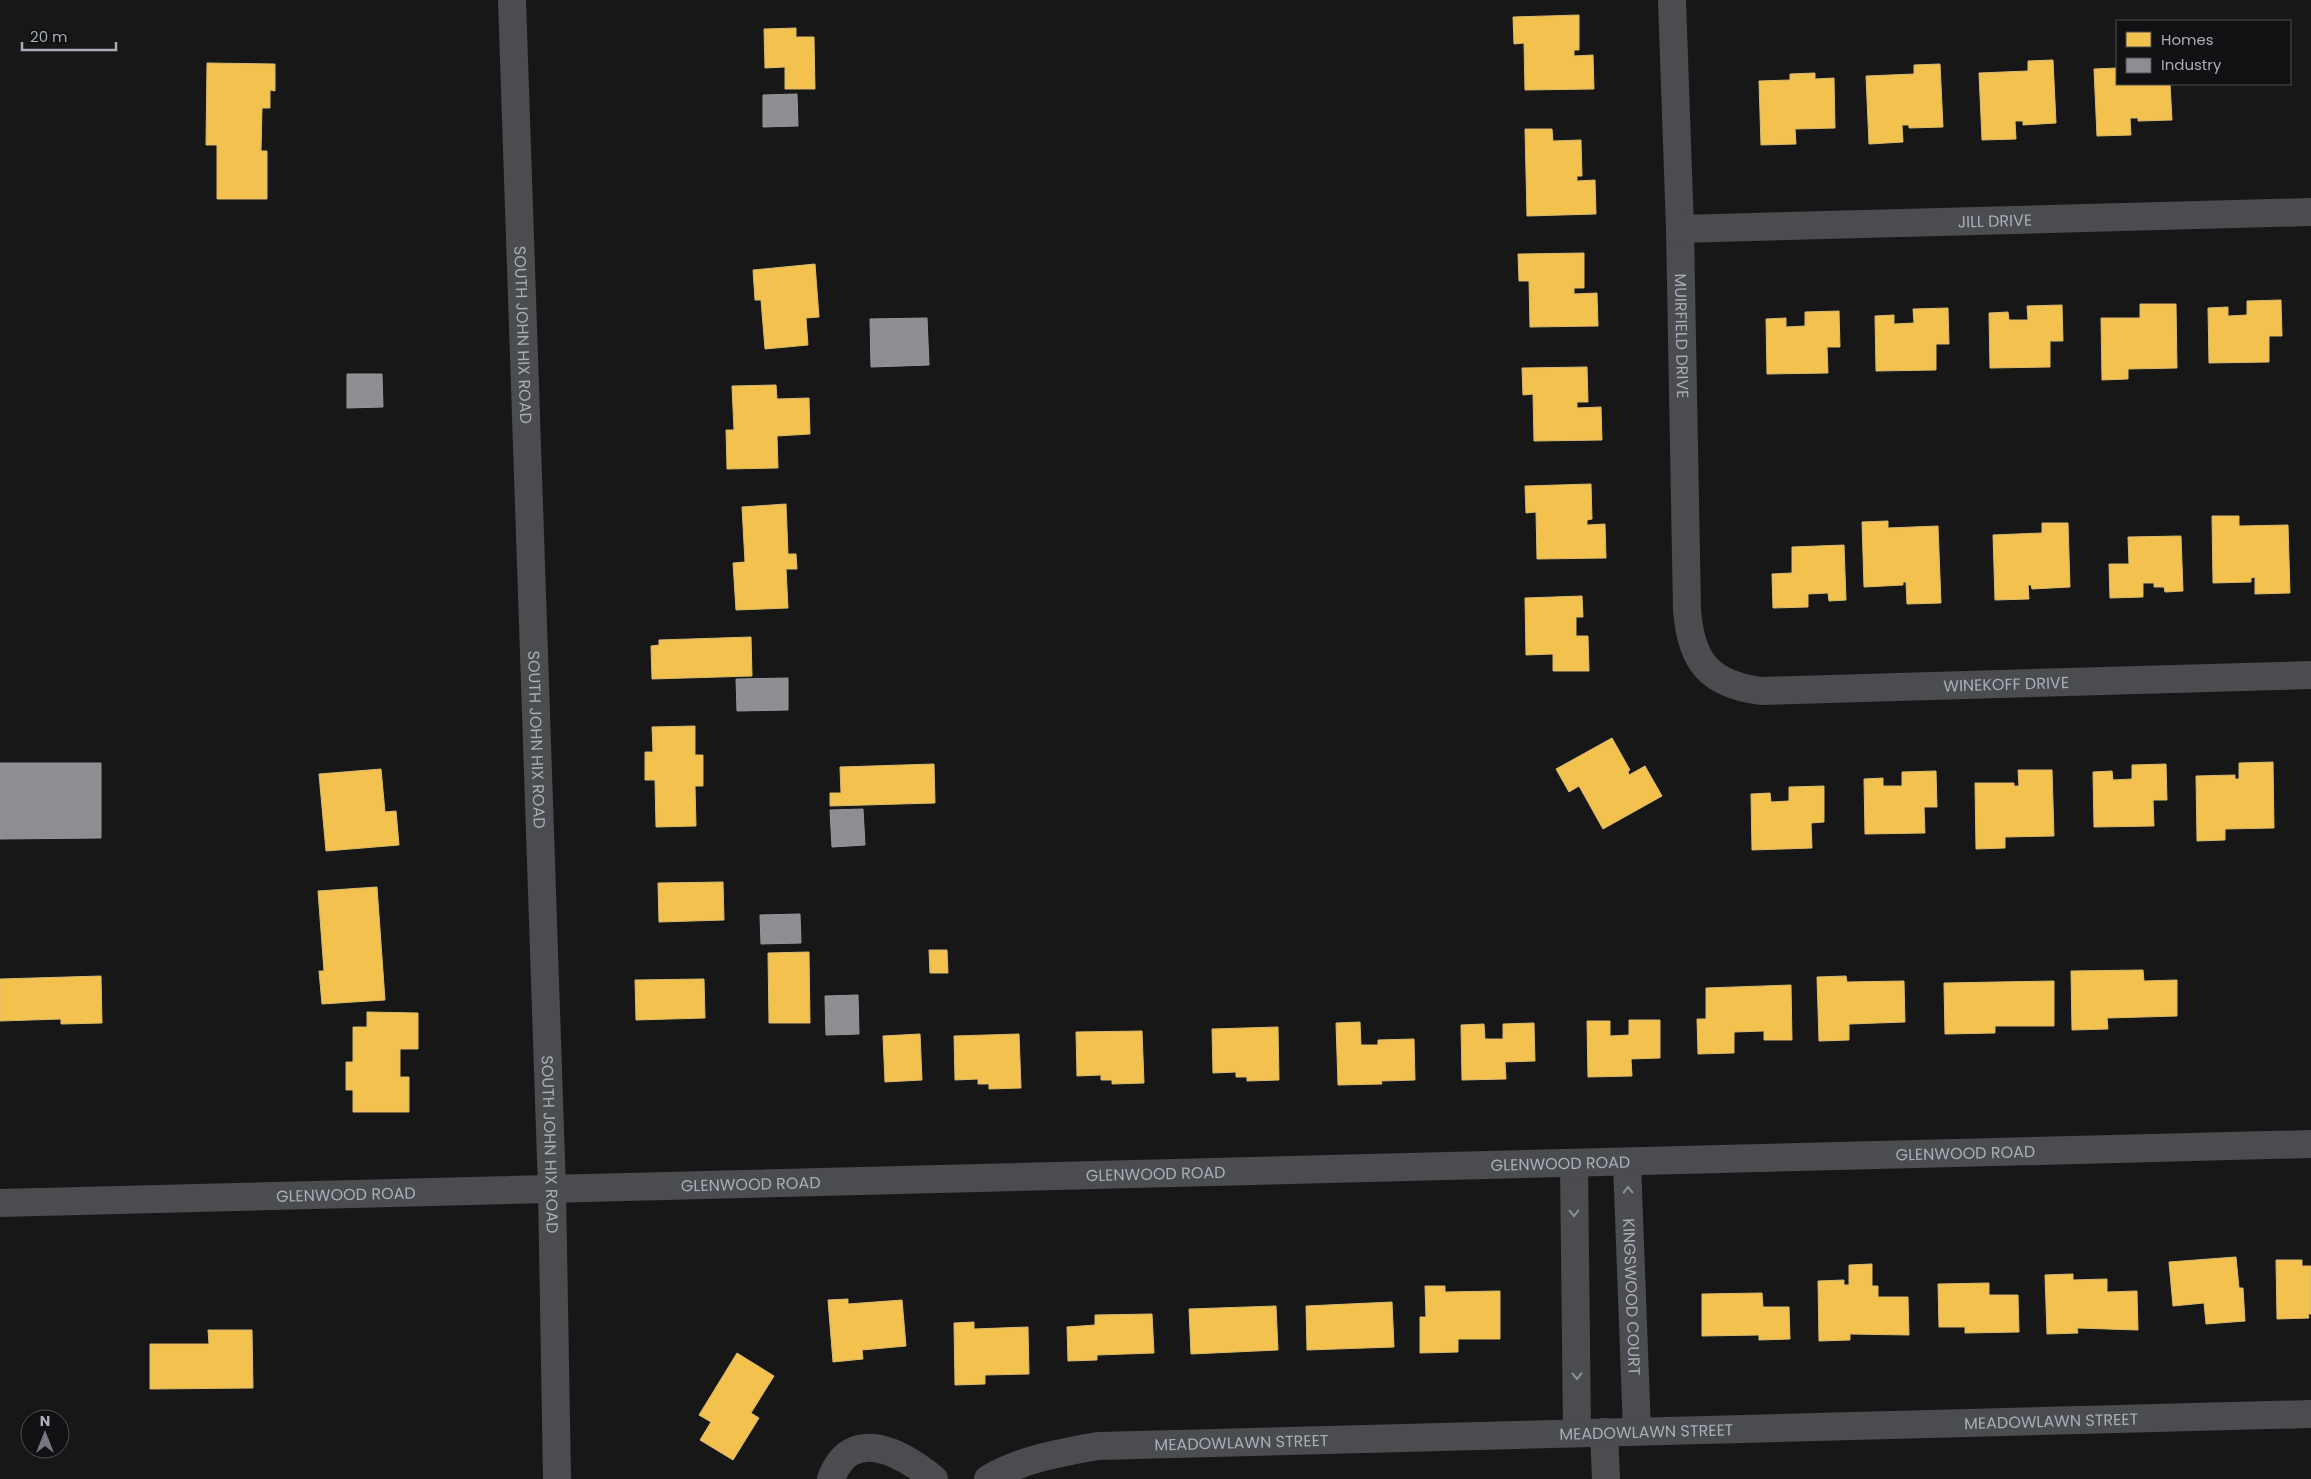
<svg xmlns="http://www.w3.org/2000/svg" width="2311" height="1479" font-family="Poppins,sans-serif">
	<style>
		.homes { fill: #f2c14e; stroke: #dcbb6e }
		.industry { fill: #8d8d92; stroke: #95979d }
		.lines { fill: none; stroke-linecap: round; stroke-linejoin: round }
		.minor { stroke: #4b4c50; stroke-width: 28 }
		.oneway { stroke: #8c9099 }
		.labels { text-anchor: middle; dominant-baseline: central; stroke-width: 5; stroke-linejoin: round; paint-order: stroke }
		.street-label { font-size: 16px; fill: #a8adb8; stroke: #111113 }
	</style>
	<rect width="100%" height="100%" fill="#171717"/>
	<path class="homes" d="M1579,15V50H1574V56L1593,55L1594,89L1525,90L1524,43L1514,44L1513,17Z
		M796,28V37H814L815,89H785V67L765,68L764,29Z
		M2053,60L2056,123L2023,125V121H2015L2016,139L1982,140L1979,73L2028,71V61Z
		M207,63L275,64V91L270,90V108H262L261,151H267V199H217V145H206Z
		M1940,64L1943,127L1909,128V125H1902L1903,142L1869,144L1866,76L1914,74V65Z
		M2117,68V84H2170L2172,120L2138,121V118H2130L2131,135L2097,136L2094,69Z
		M1815,73V79L1834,78L1835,128L1795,129L1796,144L1761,145L1759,81L1790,80V74Z
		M1525,129H1552L1553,141L1581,140L1582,176H1577V181L1595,180L1596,214L1527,216Z
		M1584,253V288H1574V294L1597,293L1598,326L1530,327L1529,281H1519L1518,254Z
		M815,264L819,317L806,318L808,345L765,349L761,300H755L753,270Z
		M2281,300L2282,336H2269V362L2209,363L2208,308L2228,307V316L2247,315V301Z
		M2140,304H2176L2177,368L2128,369V379L2102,380L2101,318H2140Z
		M2062,305L2063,341H2050V367L1990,368L1989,313L2008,312L2009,320H2028L2027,306Z
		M1948,308L1949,344H1936V370L1876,371L1875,316L1894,315V324L1914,323L1913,309Z
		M1839,311L1840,347H1827L1828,373L1767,374L1766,319L1786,318V327L1805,326V312Z
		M1587,367L1588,402H1577V408L1601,407L1602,440L1534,441L1533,394L1523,395L1522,368Z
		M776,385L777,399L809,398L810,434L777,436L778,468L727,469L726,430H734L732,386Z
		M1591,484L1592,519L1587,520V525L1605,524L1606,558L1537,559L1536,512L1526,513L1525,486Z
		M786,504L788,554H796L797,569H786L788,608L736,610L733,563L745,562L742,507Z
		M2212,516H2239V526L2288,525L2290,593L2255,594V577L2251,578V582L2213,583Z
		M1888,521V528L1938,526L1941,603L1907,604L1906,582H1903V585L1864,587L1862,522Z
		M2042,523H2068L2070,587L2032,589L2031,585H2028L2029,599L1995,600L1993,535L2042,533Z
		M2181,536L2183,591L2165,592L2164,587H2154V583H2143V597L2110,598L2109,564H2129L2128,537Z
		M1844,545L1846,600L1829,601L1828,593L1808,594V607L1773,608L1772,574L1792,573V547Z
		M1582,596L1583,617H1576V636H1588L1589,671H1553V654L1526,655L1525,598Z
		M751,637L752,676L652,679L651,646L659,645V640Z
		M695,726V755H703V786H695L696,826L656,827L655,780H645V752H653L652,727Z
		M1612,738L1630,770L1628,771L1629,775L1645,766L1662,796L1603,829L1579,786L1569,792L1556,769Z
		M2273,762L2274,828L2225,829V840L2197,841L2196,776L2235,775V779H2239V763Z
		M934,764L935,803L830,806V793H841L840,767Z
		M2166,764L2167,800H2153L2154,826L2094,827L2093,772L2112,771L2113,780L2132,779V765Z
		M381,769L385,812L396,811L399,845L326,851L319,774Z
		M2018,770H2052L2054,836L2005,837V848L1976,849L1975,783H2014V786H2019Z
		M1936,771L1937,807H1924L1925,833L1865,834L1864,779L1883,778V786H1902V772Z
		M1824,786V822L1811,823L1812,848L1752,850L1751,794L1770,793L1771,802L1789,801V787Z
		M723,882L724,920L659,922L658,883Z
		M377,887L385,1000L322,1004L319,971H324L318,891Z
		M929,950H947L948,973H930Z
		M809,952L810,1023H769L768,953Z
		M2143,970L2144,981L2177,980V1016L2107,1018L2108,1029L2072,1030L2071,971Z
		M101,976L102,1023L61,1024V1019L0,1021V979Z
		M1846,976L1847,982L1904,981L1905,1022L1849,1024V1040L1819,1041L1817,977Z
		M704,979L705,1018L636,1020L635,980Z
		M2054,981V1026H1995V1033L1945,1034L1944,983Z
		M1791,985L1792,1040H1764V1031L1734,1032V1053L1698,1054L1697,1019H1706V988Z
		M367,1012L418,1013V1049H400V1077H409V1112H353V1090H346V1062H353V1027H367Z
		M1629,1020H1660V1058L1631,1059L1632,1076L1588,1077L1587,1021H1610V1036L1629,1035Z
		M1360,1022L1361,1045H1378V1040L1414,1039L1415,1080L1381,1081L1382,1084L1338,1085L1336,1023Z
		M1534,1023L1535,1061L1505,1062L1506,1079L1462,1080L1461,1025L1484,1024L1485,1039H1503V1024Z
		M1278,1027L1279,1080L1247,1081V1077H1236V1072L1213,1073L1212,1029Z
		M1142,1031L1144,1083L1112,1084V1080H1101V1075L1077,1076L1076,1032Z
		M920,1034L922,1080L885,1082L883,1036Z
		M1019,1034L1021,1088L989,1089V1084H978V1079L955,1080L954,1036Z
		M2236,1257L2239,1288H2243L2245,1321L2206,1324L2204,1303L2173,1306L2169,1262Z
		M2276,1260H2302V1266H2311V1314H2308L2309,1318L2277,1319Z
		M1872,1264V1286H1878V1297H1908L1909,1335L1850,1334V1340L1819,1341L1818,1281L1844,1280V1285H1849V1265Z
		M2073,1274V1280L2107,1279V1292L2137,1291L2138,1330L2077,1328L2078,1333L2047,1334L2045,1275Z
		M1989,1283V1295H2018L2019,1332L1965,1333V1327H1939L1938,1284Z
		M1425,1286H1445V1292L1500,1291V1339H1458V1352L1420,1353V1317H1426Z
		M1762,1293L1763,1307H1789L1790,1339L1759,1340V1335L1702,1336V1294Z
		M848,1299V1304L902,1300L906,1346L862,1350L863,1359L833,1362L828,1300Z
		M1392,1302L1394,1347L1307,1350L1306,1306Z
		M1276,1306L1278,1350L1191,1354L1189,1309Z
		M1152,1314L1154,1353L1097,1355V1360L1068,1361L1067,1327L1095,1325V1315Z
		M974,1322V1329L1028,1327L1029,1374L985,1375V1384L955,1385L954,1323Z
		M208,1330H252L253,1388L150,1389V1344H209Z
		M737,1353L774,1376L751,1413L759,1418L733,1460L700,1440L711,1422L699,1415Z"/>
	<path class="industry" d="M797,94L798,126L763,127V95Z
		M927,318L929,365L871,367L870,319Z
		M347,374H382L383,407L347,408Z
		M788,678V710L737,711L736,679Z
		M0,763H101V838L0,839Z
		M863,809L865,845L832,847L830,810Z
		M800,914L801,943L761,944L760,915Z
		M858,995L859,1034L826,1035L825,996Z"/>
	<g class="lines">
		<g class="minor">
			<path id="s1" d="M512,0L552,1189L557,1479"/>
			<path id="s2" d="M1672,0L1680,229L1687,610C1691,662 1709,684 1761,691L2311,675"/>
			<path id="s3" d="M1680,229L2311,212"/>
			<path id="s4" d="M1627,1163L1637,1431"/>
			<path d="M1574,1164L1577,1432"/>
			<path id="s5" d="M0,1203L2311,1144"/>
			<path d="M1604,1432L1606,1479"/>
			<path d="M831,1479C851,1424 902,1453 934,1479"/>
			<path id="s6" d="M988,1479C1022,1459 1060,1453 1098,1446L2311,1414"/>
		</g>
	</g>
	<defs><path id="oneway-chevron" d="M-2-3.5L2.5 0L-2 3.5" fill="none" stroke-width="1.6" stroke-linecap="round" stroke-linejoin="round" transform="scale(1.25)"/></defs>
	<g class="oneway">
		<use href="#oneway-chevron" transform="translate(1628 1190) rotate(-92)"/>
		<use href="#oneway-chevron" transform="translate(1574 1213) rotate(89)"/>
		<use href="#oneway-chevron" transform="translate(1577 1376) rotate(89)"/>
	</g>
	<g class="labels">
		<g class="street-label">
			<text stroke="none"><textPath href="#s3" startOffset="315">JILL DRIVE</textPath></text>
			<text stroke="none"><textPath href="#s1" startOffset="335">SOUTH JOHN HIX ROAD</textPath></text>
			<text stroke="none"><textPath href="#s2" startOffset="336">MUIRFIELD DRIVE</textPath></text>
			<text stroke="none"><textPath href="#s2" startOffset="978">WINEKOFF DRIVE</textPath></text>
			<text stroke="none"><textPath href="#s1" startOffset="740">SOUTH JOHN HIX ROAD</textPath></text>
			<text stroke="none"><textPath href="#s1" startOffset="1145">SOUTH JOHN HIX ROAD</textPath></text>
			<text stroke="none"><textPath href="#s5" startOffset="1966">GLENWOOD ROAD</textPath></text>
			<text stroke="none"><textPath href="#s5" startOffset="1561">GLENWOOD ROAD</textPath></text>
			<text stroke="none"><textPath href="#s5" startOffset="1156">GLENWOOD ROAD</textPath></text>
			<text stroke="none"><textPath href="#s5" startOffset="751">GLENWOOD ROAD</textPath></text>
			<text stroke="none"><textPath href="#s5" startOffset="346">GLENWOOD ROAD</textPath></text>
			<text stroke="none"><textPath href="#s4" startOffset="134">KINGSWOOD COURT</textPath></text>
			<text stroke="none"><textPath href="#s6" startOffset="1069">MEADOWLAWN STREET</textPath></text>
			<text stroke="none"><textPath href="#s6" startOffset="664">MEADOWLAWN STREET</textPath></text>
			<text stroke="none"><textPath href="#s6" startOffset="259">MEADOWLAWN STREET</textPath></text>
		</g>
	</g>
	<rect x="2116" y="20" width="175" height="65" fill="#111113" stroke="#4d4f55"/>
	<rect x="2126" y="32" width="25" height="15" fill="#f2c14e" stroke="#4d4f55"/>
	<text x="2161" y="45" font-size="15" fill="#a8adb8">Homes</text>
	<rect x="2126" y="58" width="25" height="15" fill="#8d8d92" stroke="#4d4f55"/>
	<text x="2161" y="70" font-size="15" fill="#a8adb8">Industry</text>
	<g transform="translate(45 1434)"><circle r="24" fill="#111113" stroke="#4d4f55"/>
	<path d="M0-4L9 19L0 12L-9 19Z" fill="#757880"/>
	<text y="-8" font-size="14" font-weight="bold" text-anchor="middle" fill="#a8adb8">N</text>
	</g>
	<path d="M22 42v8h94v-8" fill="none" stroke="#a8adb8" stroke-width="2.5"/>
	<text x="30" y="42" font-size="15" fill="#a8adb8" stroke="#111113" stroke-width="4" paint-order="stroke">20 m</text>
</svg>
